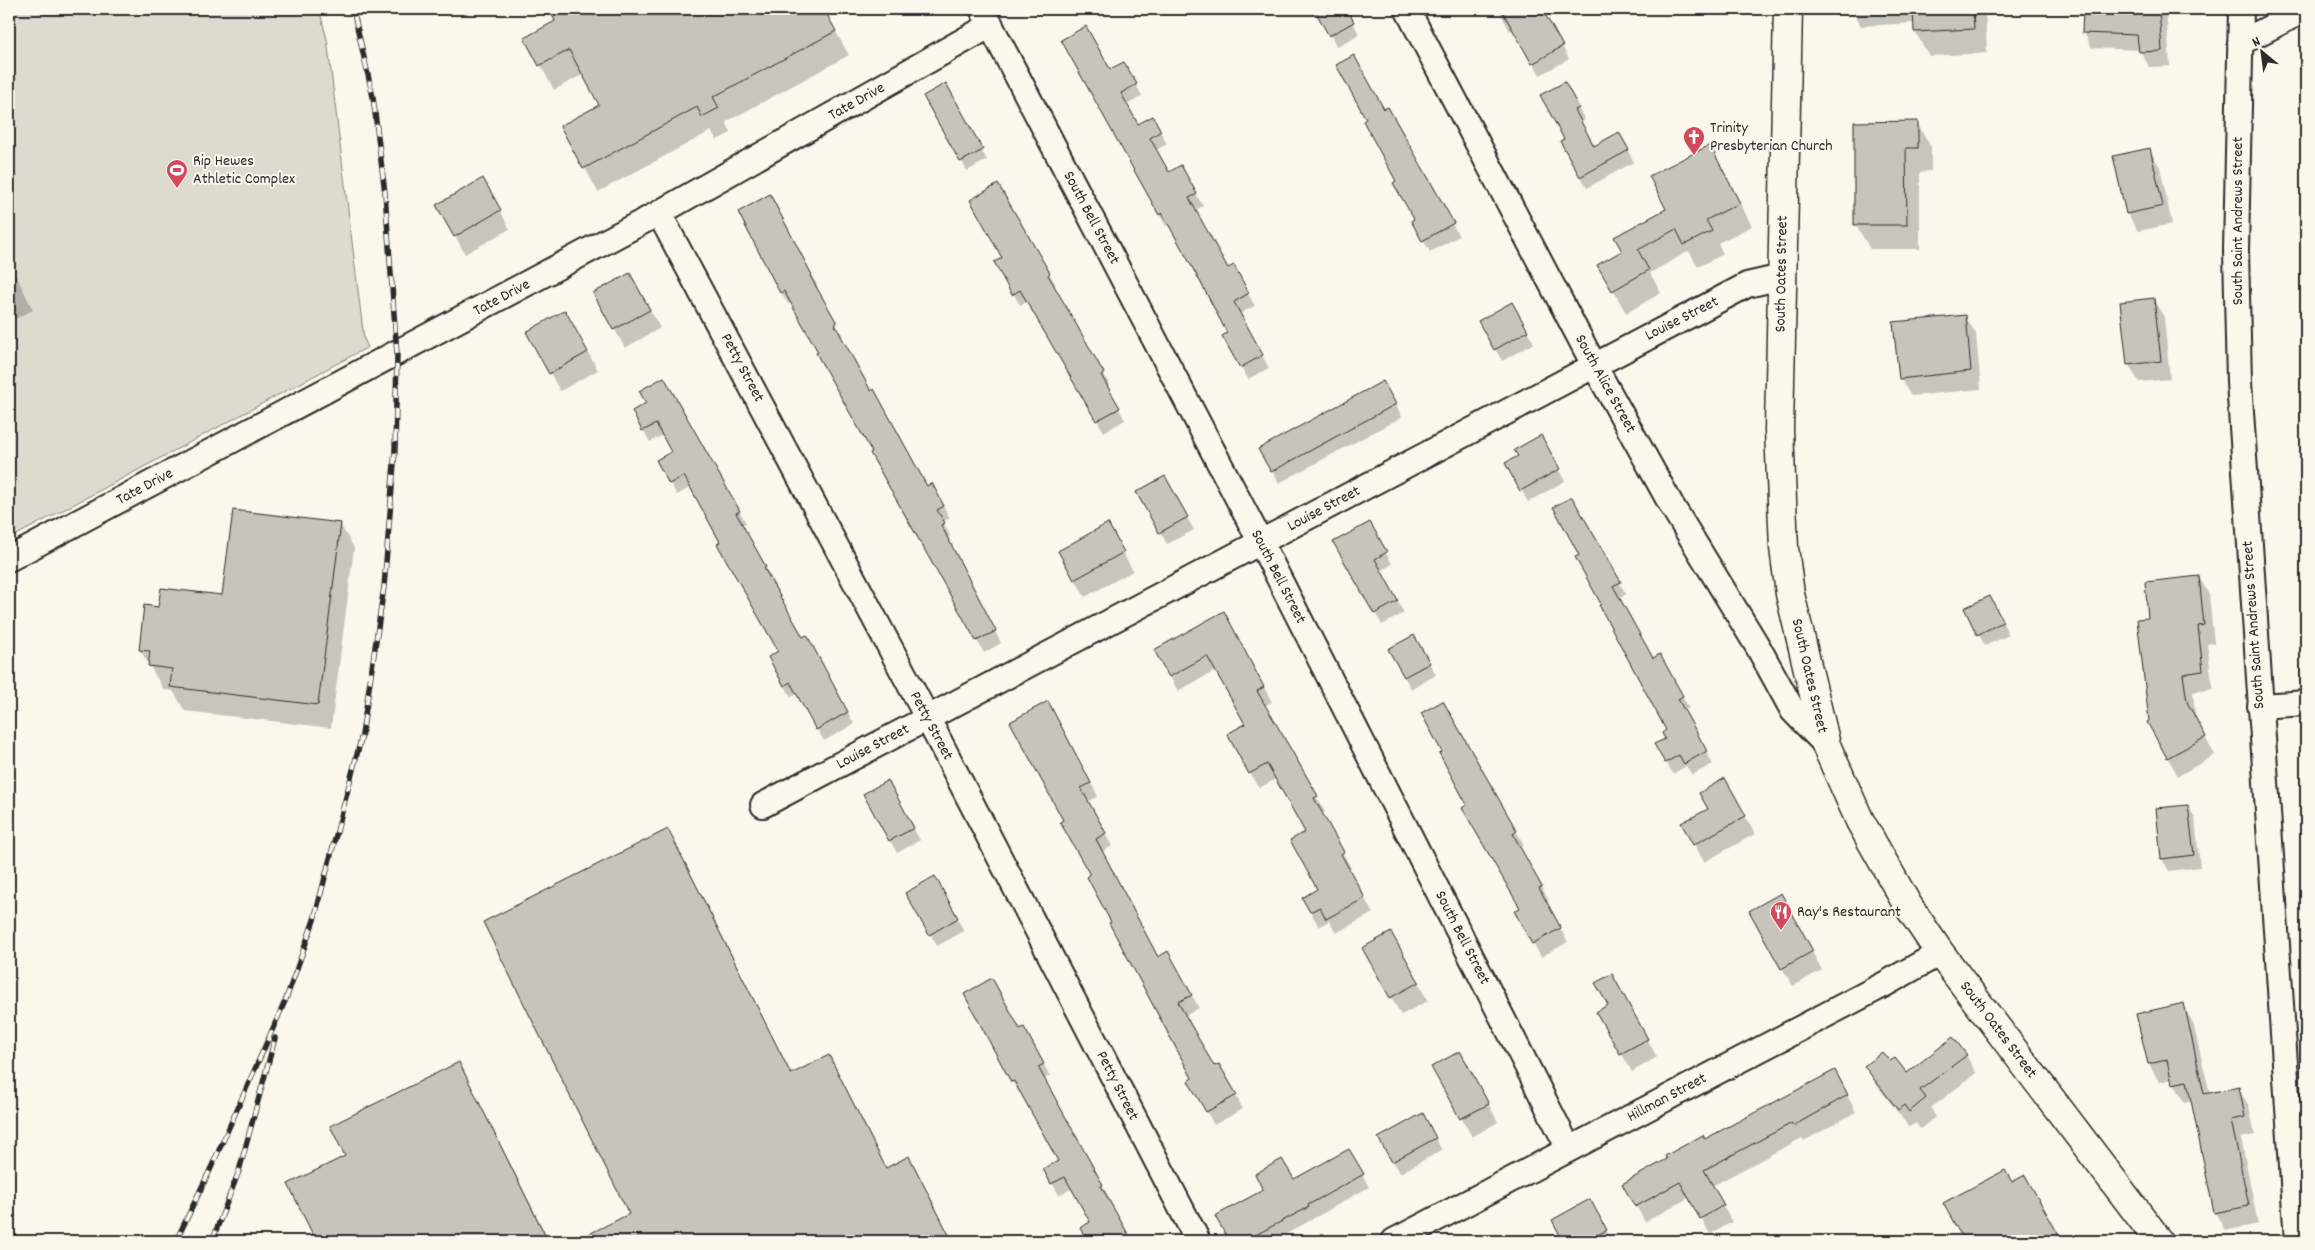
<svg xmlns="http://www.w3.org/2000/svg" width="2315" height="1250" font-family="Dekko,sans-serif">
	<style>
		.green { fill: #dddad0; stroke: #84827e }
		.shadow { fill: #0003 }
		.building { fill: #c7c4bc; stroke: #2b2b2b }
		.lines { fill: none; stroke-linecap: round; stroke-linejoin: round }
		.minor-casing { stroke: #2b2b2b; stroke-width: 28 }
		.major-casing { stroke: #2b2b2b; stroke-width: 31 }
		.minor { stroke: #fbf7ec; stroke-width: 24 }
		.major { stroke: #fbf7ec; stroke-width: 28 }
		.rail-casing { stroke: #2b2b2b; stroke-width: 5.5 }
		.rail { stroke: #fbf7ec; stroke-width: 4; stroke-dasharray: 11; stroke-linecap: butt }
		.labels { text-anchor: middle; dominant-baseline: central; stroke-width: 4; stroke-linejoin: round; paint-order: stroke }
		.street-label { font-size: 16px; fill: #2b2b2b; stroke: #fbf7ec }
		.poi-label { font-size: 16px; fill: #2b2b2b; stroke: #fbf7ec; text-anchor: start }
	</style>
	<rect width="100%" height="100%" fill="#fbf7ec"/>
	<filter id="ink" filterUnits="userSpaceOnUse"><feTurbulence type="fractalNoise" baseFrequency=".02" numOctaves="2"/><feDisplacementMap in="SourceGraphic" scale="10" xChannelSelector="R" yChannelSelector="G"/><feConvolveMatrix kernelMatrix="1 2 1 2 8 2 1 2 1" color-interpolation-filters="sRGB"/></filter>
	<g filter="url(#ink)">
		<path class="green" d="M9,9H319L327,39L364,339L368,347L9,539Z"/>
		<path class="shadow" d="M550,9H798L800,12L807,9H823L849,55L726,122L731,133L717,140L711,131L598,192L562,126L601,105L584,74L554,90L526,38L557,21Z
			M1319,9H1346L1359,34L1337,47L1316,10Z
			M1498,9H1542L1569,59L1540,75L1514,29L1510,31Z
			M1851,9H1985L1987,53L1929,56L1915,32V23L1861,26Z
			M2127,9H2166L2170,66L2149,67L2140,50L2092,48L2084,33Z
			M1062,41L1110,71L1124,63L1142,96L1127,105L1138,125L1152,117L1167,144L1156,150L1169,173L1180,167L1203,206L1194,211L1227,270L1233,267L1255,306L1239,314L1269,368L1248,379L1224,336L1228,334L1169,225L1166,226Z
			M2306,51V69L2303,52Z
			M1564,83L1585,120L1580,123L1594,148L1619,134L1634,162L1587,188L1562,142L1566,139Z
			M945,85L987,160L967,171L925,96Z
			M1387,109L1459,236L1430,252L1413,222L1416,220L1367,120Z
			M1917,123L1931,147V171L1920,172V249H1870L1856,225Z
			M1710,147L1752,226L1718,243L1723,254L1698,267L1689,251L1650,273L1661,293L1626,313L1599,265L1623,251L1667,209Z
			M2149,149L2160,167L2172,224L2138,231L2127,213Z
			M483,180L510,229L465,254L438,205Z
			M998,186L1056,285L1053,287L1110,385L1107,387L1125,420L1104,432L1028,301L1020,305L995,262L1003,258Z
			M776,207L818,287L816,288L843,336L840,337L871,392L927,488L931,485L950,518L943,522L950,536L947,538L1001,643L984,653L871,454L874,452L820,353L792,302L788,304L781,292Z
			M9,261L33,310L9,322Z
			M630,274L660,328L625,348L595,294Z
			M2153,299L2164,317L2170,379L2139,382L2128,364Z
			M1511,303L1534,343L1502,361L1479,321Z
			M1965,316L1976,334L1981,389L1911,396L1900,378Z
			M575,330L598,370L560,391L550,373Z
			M664,378L746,523L742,525L772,579L770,580L802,639L813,648L854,724L824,741L797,694L791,697L769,657L780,651L691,487L677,495L657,461L673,452L663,435L650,442L633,412L648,404Z
			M1383,382L1402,417L1279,483L1260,450Z
			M1540,437L1565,481L1528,502L1507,464L1520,457Z
			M1165,478L1194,530L1167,544L1138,493Z
			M1571,498L1626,594L1619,599L1652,660L1666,668L1689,708L1683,711L1713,764L1692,775L1686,766L1673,774L1656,745L1667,739L1668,731L1602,605L1580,555Z
			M1370,523L1392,564L1381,571L1404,613L1382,625L1335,543Z
			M340,524L354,548L331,728L185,711L173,691L164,690L140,650L159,608L223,597Z
			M1107,525L1133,571L1085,597L1059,551Z
			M2199,577L2209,595L2214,643L2207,644L2213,689L2193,692L2196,722L2215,755L2178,776L2148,722L2150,721V619Z
			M1966,609H1996L2009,635L1985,646Z
			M1232,627L1272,702L1264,706L1325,812L1321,814L1351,868L1348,869L1373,913L1336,933L1329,921L1319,927L1303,898L1319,890L1306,832L1276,779L1259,788L1229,735L1246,725L1217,670L1178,691L1155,650Z
			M1414,636L1436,675L1411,689L1390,650Z
			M1443,702L1524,845L1519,848L1549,901L1545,902L1568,942L1541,957L1516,912L1522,908L1469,805Z
			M1055,716L1098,796L1088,802L1112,846L1102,852L1158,958L1168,953L1199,1008L1185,1016L1214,1068L1219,1065L1243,1109L1214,1125L1190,1081L1194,1079L1064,821Z
			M1725,780L1755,834L1704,862L1683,824L1709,809Z
			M887,782L920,840L897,853L865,795Z
			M2188,806L2195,818L2200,867L2169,871L2162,859Z
			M668,831L792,1075L829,1056L887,1169L909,1158L952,1241H578L631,1215Z
			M934,878L964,931L937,946L907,893Z
			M1791,913L1822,970L1793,986L1782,968Z
			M1364,949L1401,952L1428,1001L1401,1015Z
			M1622,994L1657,1057L1632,1072L1598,1012L1609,1006Z
			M2183,1005L2193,1023L2210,1094L2238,1088L2249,1106L2255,1135L2241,1138L2258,1224L2225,1231L2215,1212L2192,1100L2184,1102L2172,1079L2159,1082L2149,1064Z
			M1024,1029L1050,1076L1044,1079L1109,1197L1107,1198L1130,1241H1089L1082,1228L1091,1223L1073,1188L1059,1195L1045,1170L1060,1161L1021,1092L1019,1093L1012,1081L1020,1031Z
			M1966,1055L1976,1073L1931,1108L1936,1117L1920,1129L1916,1123L1909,1127L1876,1084L1866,1066L1890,1063L1907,1075Z
			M459,1063L549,1241H318L290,1185L347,1157Z
			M1433,1067L1470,1070L1498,1122L1472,1137Z
			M1834,1072L1856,1112L1804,1141L1802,1138L1712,1186L1732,1222L1710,1234L1690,1197L1645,1222L1624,1184Z
			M1422,1115L1442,1150L1400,1173L1380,1138Z
			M1349,1150L1369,1187L1274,1241H1230L1217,1217L1293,1181Z
			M2011,1184L2039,1201L2061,1241H1965L1945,1204Z
			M1590,1201L1612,1241H1565L1553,1221Z"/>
		<path class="building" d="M549,9H824L836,31L713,97L719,108L702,117L697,107L583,169L560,126L599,105L569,50L539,66L524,38L555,21Z
			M1314,9H1347L1354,22L1329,36Z
			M1501,9H1542L1563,46L1532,64Z
			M1913,9H1973L1974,29L1914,32Z
			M2083,9H2159L2162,51L2139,52L2137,35L2082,33Z
			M1086,26L1110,69L1124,62L1137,84L1121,93L1138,124L1153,116L1161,131L1150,138L1169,172L1181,165L1197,194L1189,198L1228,268L1234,265L1249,293L1234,302L1263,355L1240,368L1222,336L1227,333L1201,283L1162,213L1159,215L1061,40Z
			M1354,55L1384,109L1388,107L1454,223L1422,241L1411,221L1414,219L1393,183L1396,181L1363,121L1366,119L1336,65Z
			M1565,82L1579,108L1575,110L1594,146L1619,132L1629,150L1580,177L1560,141L1564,139L1540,95Z
			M946,83L983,150L960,162L923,96Z
			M1918,121V148H1906L1907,225H1854V122Z
			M1710,145L1740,203L1706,220L1712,231L1684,245L1676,229L1638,250L1649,270L1612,291L1597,265L1622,251L1614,237L1666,209L1649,176Z
			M2150,148L2163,206L2126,214L2113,156Z
			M483,178L501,210L454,237L436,205Z
			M998,184L1050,273L1048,275L1104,373L1101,375L1120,408L1096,421L1020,290L1012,295L994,262L1002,258L970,200Z
			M770,194L812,275L810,276L837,323L835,325L871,391L874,389L927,486L932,483L944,506L937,510L945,523L941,525L996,631L976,641L870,453L872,452L816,353L818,352L784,291L780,293L738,212Z
			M630,273L650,310L613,330L593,293Z
			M2154,298L2161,361L2127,365L2120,302Z
			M1512,302L1528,331L1494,350L1478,321Z
			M565,310L588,352L549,374L526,332Z
			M1966,315L1971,371L1899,379L1893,322Z
			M664,377L740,511L736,513L766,567L764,568L803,637L807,635L848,712L816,730L790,682L784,686L768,657L778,651L717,544L720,542L684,476L669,484L656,460L671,452L656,424L642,431L632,411L646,403L639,391Z
			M1383,381L1396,404L1271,472L1258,449Z
			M1541,435L1560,469L1520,491L1505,463L1518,456L1514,450Z
			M1165,476L1188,517L1159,533L1136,492Z
			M1572,497L1621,582L1613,586L1653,658L1660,654L1683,696L1678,699L1707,751L1684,764L1679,755L1665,763L1654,744L1665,739L1662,733L1666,730L1599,605L1601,604L1575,557L1579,555L1553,507Z
			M233,510L341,523L318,705L170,687L172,669L148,666L150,651L139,650L144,605L158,607L161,588L222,595Z
			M1370,522L1387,552L1375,559L1398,601L1374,614L1333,542Z
			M1108,523L1124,552L1074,580L1058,551Z
			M2199,576L2204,625L2198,626L2203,671L2183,674L2187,702L2206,737L2167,758L2147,722L2149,721L2137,619L2148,618L2145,582Z
			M1990,596L2003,622L1977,635L1964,608Z
			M1224,611L1264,687L1257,691L1318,796L1314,798L1344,852L1341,854L1365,898L1326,919L1320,907L1310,912L1302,898L1317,889L1290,840L1305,832L1267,764L1249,774L1227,734L1245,724L1207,656L1169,677L1154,650Z
			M1414,635L1430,663L1404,677L1388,649Z
			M1048,701L1091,783L1081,788L1106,833L1096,839L1158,957L1168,951L1192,995L1178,1002L1214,1066L1219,1064L1237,1095L1206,1112L1188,1081L1192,1078L1109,923L1111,922L1087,877L1090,875L1060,822L1063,820L1010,722Z
			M1443,701L1517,831L1513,834L1542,887L1539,888L1561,928L1532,944L1514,911L1520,908L1462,808L1467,805L1439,753L1442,752L1421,713Z
			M1725,778L1746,816L1693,845L1681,823L1708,809L1699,793Z
			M888,780L914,828L889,841L863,794Z
			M2188,805L2194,855L2161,859L2156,808Z
			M668,829L791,1074L829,1055L886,1168L909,1156L952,1241H575L629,1214L483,922Z
			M935,876L958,918L929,935L905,893Z
			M1781,893L1813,951L1781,969L1749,911Z
			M1391,932L1419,982L1390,998L1362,948Z
			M1612,974L1648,1039L1620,1054L1596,1012L1608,1005L1595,983Z
			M992,978L1020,1029L1024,1027L1044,1064L1038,1067L1103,1185L1101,1186L1132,1241H1087L1080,1228L1090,1222L1065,1177L1051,1184L1043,1169L1058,1161L1014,1081L1011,1082L964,994Z
			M2184,1003L2204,1094L2239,1087L2245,1117L2231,1120L2249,1206L2214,1213L2187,1081L2172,1084L2167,1060L2148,1064L2136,1014Z
			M1953,1037L1967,1055L1920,1090L1926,1098L1909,1112L1904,1105L1898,1110L1864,1066L1882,1052L1890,1061L1895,1058L1907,1073Z
			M1460,1051L1489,1104L1460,1119L1431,1067Z
			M459,1062L548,1241H316L288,1184L345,1156L330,1126Z
			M1835,1070L1848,1095L1793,1126L1792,1123L1704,1170L1724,1205L1700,1219L1680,1182L1635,1207L1622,1184L1667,1159L1665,1156L1703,1135L1705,1139Z
			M1423,1113L1436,1138L1392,1162L1378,1138Z
			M1349,1149L1364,1174L1308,1205L1309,1207L1244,1241H1229L1215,1216L1263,1190L1255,1174L1282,1159L1294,1179Z
			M2005,1170L2012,1182L2025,1175L2062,1241H1964L1943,1203Z
			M1590,1199L1607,1230L1586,1241H1563L1552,1220Z"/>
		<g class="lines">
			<g class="minor-casing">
				<path id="minor" d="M982,9L1261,543L1569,1149
					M1407,9L1594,365L1672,506L1758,647L1793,711L1826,745
					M2241,9L2236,250L2239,382L2297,1241
					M2240,43L2306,9
					M659,213L928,719L1198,1241
					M9,559L659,213L991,25
					M2260,706L2306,703
					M763,805L1747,285L1782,277
					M1394,1241L1885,984L1940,953"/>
			</g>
			<g class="major-casing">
				<path id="major" d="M1788,9L1779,430L1784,548L1790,594L1826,745L1860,821L1907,904L1940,953L2159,1241"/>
			</g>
			<use href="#minor" class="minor"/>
			<use href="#major" class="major"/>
			<g class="rail-casing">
				<path id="rail" d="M176,1241L211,1168L286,999L314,920L362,735L384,587L395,451L397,354L385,193L373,97L353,9
					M212,1241L239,1171L275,1038"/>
			</g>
			<use href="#rail" class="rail"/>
		</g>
	</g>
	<defs>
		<g id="church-pin" transform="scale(1.125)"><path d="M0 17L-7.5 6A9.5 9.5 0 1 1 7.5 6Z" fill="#d1495b" stroke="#fbf7ec"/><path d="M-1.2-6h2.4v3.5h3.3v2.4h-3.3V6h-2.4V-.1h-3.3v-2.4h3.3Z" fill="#fff"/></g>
		<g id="stadium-pin" transform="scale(1.125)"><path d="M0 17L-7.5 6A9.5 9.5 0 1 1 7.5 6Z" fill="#d1495b" stroke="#fbf7ec"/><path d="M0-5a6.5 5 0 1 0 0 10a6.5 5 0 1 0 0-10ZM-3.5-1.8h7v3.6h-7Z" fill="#fff"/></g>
		<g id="restaurant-pin" transform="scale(1.125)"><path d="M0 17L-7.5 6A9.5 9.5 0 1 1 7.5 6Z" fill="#d1495b" stroke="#fbf7ec"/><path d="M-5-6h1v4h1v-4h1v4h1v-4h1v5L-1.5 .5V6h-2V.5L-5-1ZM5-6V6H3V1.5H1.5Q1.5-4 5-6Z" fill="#fff"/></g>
	</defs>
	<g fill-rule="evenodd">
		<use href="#church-pin" x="1694" y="137"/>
		<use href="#stadium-pin" x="177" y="170"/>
		<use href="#restaurant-pin" x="1781" y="912"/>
	</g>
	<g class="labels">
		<g class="street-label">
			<text transform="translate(857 102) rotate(-29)">Tate Drive</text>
			<text transform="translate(1091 218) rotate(62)">South Bell Street</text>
			<text transform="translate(2238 221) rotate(-90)">South Saint Andrews Street</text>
			<text transform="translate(1782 274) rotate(-89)">South Oates Street</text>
			<text transform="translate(502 298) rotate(-28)">Tate Drive</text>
			<text transform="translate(1682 319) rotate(-27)">Louise Street</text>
			<text transform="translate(742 368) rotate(62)">Petty Street</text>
			<text transform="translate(1605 384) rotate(61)">South Alice Street</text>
			<text transform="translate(145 487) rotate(-28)">Tate Drive</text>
			<text transform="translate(1324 509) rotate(-28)">Louise Street</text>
			<text transform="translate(1278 577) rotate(63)">South Bell Street</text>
			<text transform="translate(2254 625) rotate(-94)">South Saint Andrews Street</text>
			<text transform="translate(1809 676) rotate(77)">South Oates Street</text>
			<text transform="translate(931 726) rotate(62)">Petty Street</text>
			<text transform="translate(873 747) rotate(-28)">Louise Street</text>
			<text transform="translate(1462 938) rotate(63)">South Bell Street</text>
			<text transform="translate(1998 1030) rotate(53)">South Oates Street</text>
			<text transform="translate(1117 1086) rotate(63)">Petty Street</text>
			<text transform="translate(1667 1098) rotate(-28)">Hillman Street</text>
		</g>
		<g class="poi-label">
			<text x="1710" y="128">Trinity<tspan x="1710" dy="18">Presbyterian Church</tspan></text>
			<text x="193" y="161">Rip Hewes<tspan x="193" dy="18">Athletic Complex</tspan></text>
			<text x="1797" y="912">Ray's Restaurant</text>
		</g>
	</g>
	<rect width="2315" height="1250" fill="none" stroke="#fbf7ec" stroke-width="30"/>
	<rect x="15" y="15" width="2285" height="1220" fill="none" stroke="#2b2b2b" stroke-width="2" filter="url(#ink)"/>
	<g transform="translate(2262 52) rotate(331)" stroke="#fbf7ec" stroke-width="4" paint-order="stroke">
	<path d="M0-4L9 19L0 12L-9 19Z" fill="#2b2b2b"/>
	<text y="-8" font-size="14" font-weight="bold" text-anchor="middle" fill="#2b2b2b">N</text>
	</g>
</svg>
